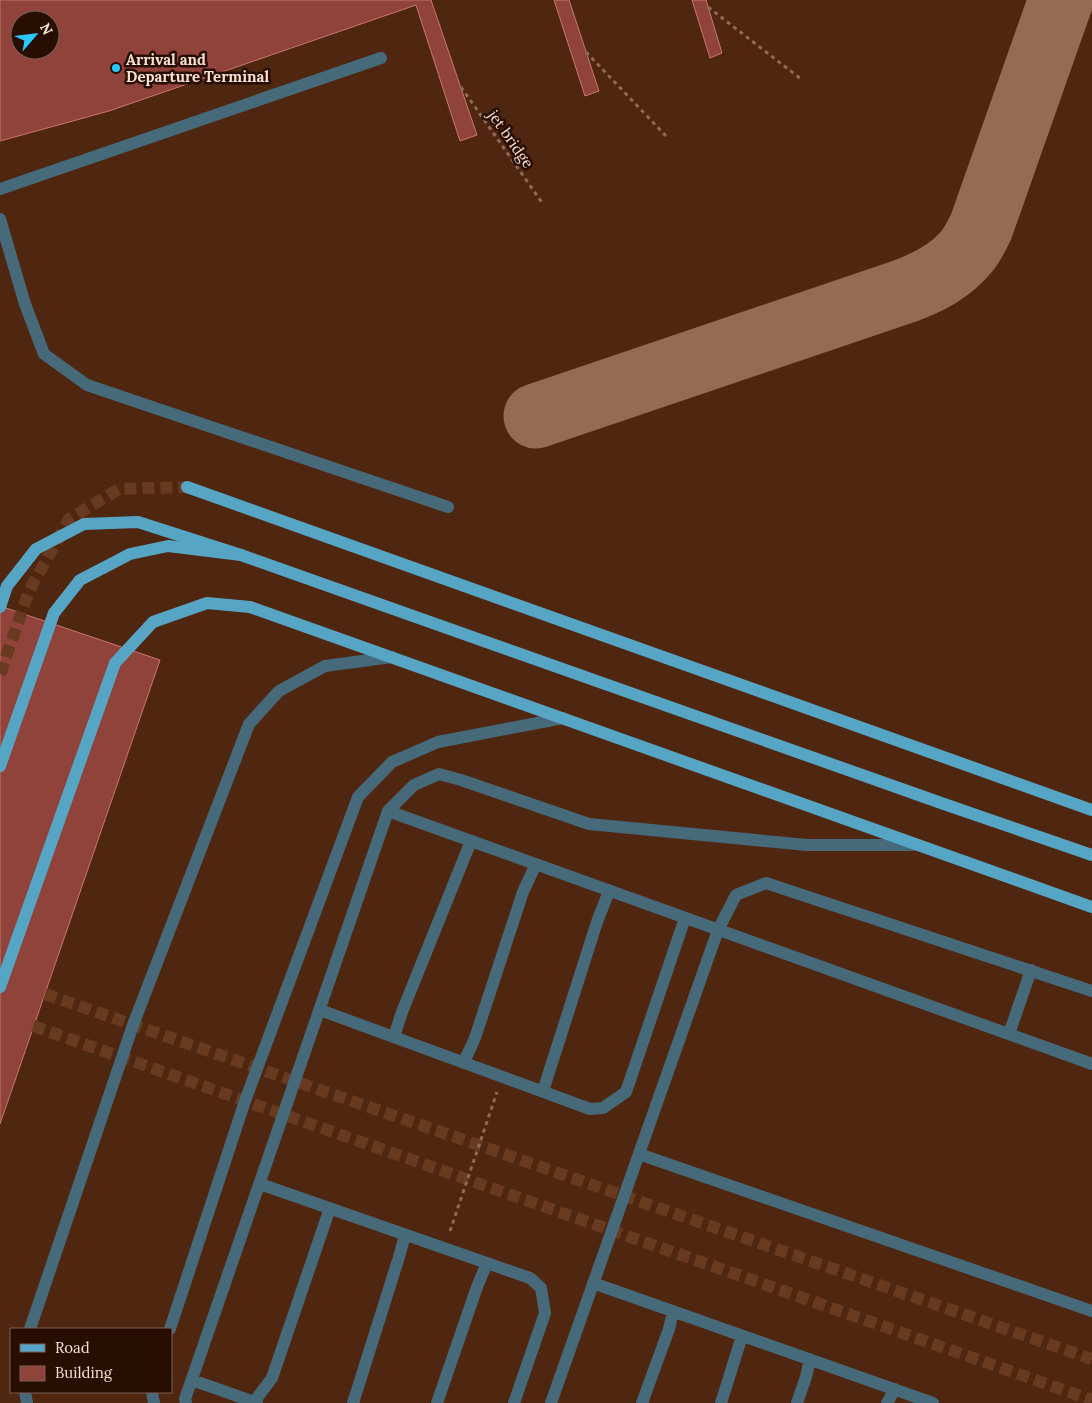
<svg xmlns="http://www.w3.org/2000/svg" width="1092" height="1403" font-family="Lora,serif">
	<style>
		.built { fill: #4f2610; fill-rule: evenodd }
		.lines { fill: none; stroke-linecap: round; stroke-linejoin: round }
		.taxiway { stroke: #946c56; stroke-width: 65 }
		.building { fill: #90433b; stroke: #ca776d; fill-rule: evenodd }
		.minor-tunnel { stroke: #683a20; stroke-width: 12; stroke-dasharray: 12 6; stroke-linecap: butt }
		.major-tunnel { stroke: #683a20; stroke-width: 12; stroke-dasharray: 12 6; stroke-linecap: butt }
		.path { stroke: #916a53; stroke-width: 3; stroke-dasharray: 4 4; stroke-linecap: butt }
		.minor { stroke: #466a7a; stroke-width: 12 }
		.major { stroke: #57a5c5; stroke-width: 12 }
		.major-bridge { stroke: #57a5c5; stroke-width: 12 }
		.poi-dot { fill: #28c8ff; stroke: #280d01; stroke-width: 2 }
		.labels { text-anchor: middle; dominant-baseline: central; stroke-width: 5; stroke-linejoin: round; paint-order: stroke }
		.poi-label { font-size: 15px; font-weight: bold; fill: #f9e0d4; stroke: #280d01; text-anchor: start }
		.street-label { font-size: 15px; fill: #f9e0d4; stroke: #280d01 }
	</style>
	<rect width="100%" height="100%" fill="#4e1d00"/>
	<path class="built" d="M0,0H1092V1403H0ZM20,20H50V50H20ZM11,1329H171V1392H11Z"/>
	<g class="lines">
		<path class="taxiway" d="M536,416L905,291C929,282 951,271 967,251C973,244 977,235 981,227L1061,0"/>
	</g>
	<path class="building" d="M0,0H431L477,135L460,141L416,5L109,111L0,141ZM20,20H50V50H20Z
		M554,0H569L599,91L585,96Z
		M692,0H706L722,53L710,58Z
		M0,606L160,660L0,1124Z"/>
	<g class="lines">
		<path class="minor-tunnel" d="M45,994L1092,1359
			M33,1026L1092,1400"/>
		<path class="major-tunnel" d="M0,674L29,591L69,519L119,489L187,487"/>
		<path class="path" d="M708,7L801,79
			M586,52L666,136
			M461,87L543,204
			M450,1231L497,1092"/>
		<path class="minor" d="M0,189L381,58
			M0,219L25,304L44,354L87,385L448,507
			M388,811L1092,1064
			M320,1010L590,1109L603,1108L626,1092L685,918
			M1009,1034L1031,970
			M394,1037L402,1012L471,841
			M464,1062L475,1038L523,892L536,864
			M543,1091L597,922L609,891
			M639,1154L1092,1311
			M260,1184L530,1278L541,1288L545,1313L514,1403
			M593,1283L933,1403
			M30,1329L133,1025L249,724L279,691L325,666L392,657
			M170,1329L245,1101L358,797L392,762L438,742L563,718
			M192,1380L257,1403
			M25,1392L27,1403
			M152,1392L154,1403
			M254,1402L272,1378L330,1208
			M186,1403L185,1399L388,811L414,785L439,774L461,780L589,824L807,845H913
			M353,1403L399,1257L405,1235
			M437,1403L477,1287L487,1263
			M551,1403L718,930L736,895L766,883L1092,991
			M642,1403L669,1329L673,1311
			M721,1403L742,1336
			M797,1403L806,1377L810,1359
			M887,1403L895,1389"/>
		<path class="major" d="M187,487L1092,810
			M0,766L54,613L80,580L130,554L168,546L241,555L944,804L1092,855
			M0,987L115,663L153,622L207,603L250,607L1092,907"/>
		<path class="major-bridge" d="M0,607L7,586L36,549L84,524L138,522L241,555"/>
	</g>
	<circle class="poi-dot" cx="116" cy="68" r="5"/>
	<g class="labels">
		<g class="poi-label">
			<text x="126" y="59">Arrival and<tspan x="126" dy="17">Departure Terminal</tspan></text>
		</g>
		<g class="street-label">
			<text transform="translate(511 139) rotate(55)">jet bridge</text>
		</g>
	</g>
	<rect x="10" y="1328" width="162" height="65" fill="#280d01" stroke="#7c6155"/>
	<rect x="20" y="1344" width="25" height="8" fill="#57a5c5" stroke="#7c6155"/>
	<text x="55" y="1353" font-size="15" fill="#f9e0d4">Road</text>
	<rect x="20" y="1366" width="25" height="15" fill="#90433b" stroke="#7c6155"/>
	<text x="55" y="1378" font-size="15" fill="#f9e0d4">Building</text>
	<g transform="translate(35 35) rotate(62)"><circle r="24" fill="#280d01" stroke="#7c6155"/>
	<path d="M0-4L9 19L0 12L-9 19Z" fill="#28c8ff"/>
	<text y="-8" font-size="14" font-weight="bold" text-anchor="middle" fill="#f9e0d4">N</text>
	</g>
</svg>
